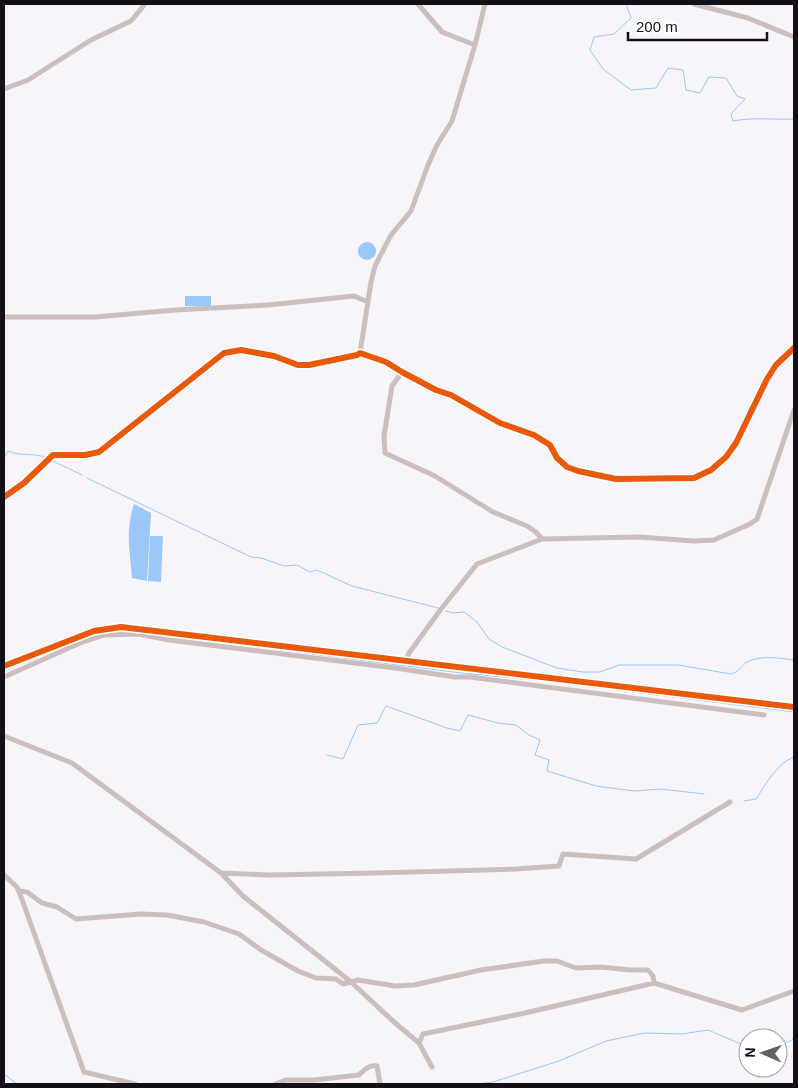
<svg xmlns="http://www.w3.org/2000/svg" width="798" height="1088" font-family="Helvetica,sans-serif">
	<style>
		.water { fill: #9bc8f9 }
		.lines { fill: none; stroke-linecap: round; stroke-linejoin: round }
		.stream { stroke: #9bc8f9; stroke-width: 1 }
		.minor { stroke: #ccbebe; stroke-width: 5 }
		.cycleway-casing { stroke: #fff; stroke-width: 9 }
		.cycleway { stroke: #e8590c; stroke-width: 6 }
	</style>
	<rect width="100%" height="100%" fill="#f7f4fa"/>
	<path class="water" d="M358 251a9 9 0 1 1 18 0a9 9 0 1 1-18 0Z
		M185,296H211V306H185Z
		M134,504L151,513L147,581L132,578C130,550 125,531 134,504Z
		M150,536H163L161,582L148,581Z"/>
	<g class="lines">
		<path class="stream" d="M626,4L631,18L614,34L594,37L590,50L603,69L631,90L656,88L668,68L683,70L686,90L700,93L709,77L726,78L737,96L745,99L731,114L733,121C753,117 774,120 794,119
			M4,458L8,451C21,457 34,452 47,458
			M51,460L82,475
			M87,478L251,557L261,558L284,566L297,565L310,572L317,570L352,586L438,608
			M446,611L453,613L464,612L477,622L489,639L502,647L557,668L583,672H600L619,665H678L731,674C739,672 741,666 747,662C760,655 780,658 794,660
			M141,632L461,673L545,681L794,712
			M4,671L54,649
			M327,755L343,759L358,725L377,723L386,706L447,728L460,731L468,715L498,723L516,725L529,735L540,740L535,755L549,760L547,771L596,786L634,791L661,789L704,794
			M744,801L756,799C766,784 777,763 794,757
			M778,1047L794,1039
			M4,1074L17,1084
			M475,1084L493,1082L559,1061L606,1041L645,1033L682,1034L708,1030L748,1047"/>
		<path class="minor" d="M418,4L442,32L475,45
			M694,4L748,18L794,37
			M4,89L28,80L91,40L131,21L145,4
			M4,317H95L175,310L268,305L354,296L368,302
			M360,353L371,282L375,266L391,235L411,211L428,165L437,145L452,121L475,45L485,4
			M402,372L392,386L384,436L385,453L435,476L493,512L527,526L536,532L542,539
			M4,497L24,483L53,455H85L99,452L224,353L241,350L274,356L298,365H309L357,355L360,353L386,362L402,372L436,390L451,395L500,423L534,435L550,445L557,458L567,467L578,471L616,479L694,478L711,470L726,457L736,443L767,379L776,365L794,348
			M406,660L409,653L441,609L477,564L542,539L639,537L694,541L714,540L750,524L757,519L794,410
			M4,666L94,631L121,627L794,707
			M4,677L80,643L104,635L139,634L169,640L395,668L455,677H470L764,715
			M4,736L72,763L221,873L243,896L350,981L394,1022L419,1043L432,1067
			M221,873L269,875L377,873L516,869L559,866L563,854L636,859L730,802
			M4,875L17,887L20,894L84,1072L135,1084
			M19,891L27,892L42,903L57,907L76,919L141,914L167,915L204,922L239,934L261,950L298,971L316,978L336,979L343,984L358,980L395,986L414,985L481,970L544,961H557L576,968L601,967L630,970H648L653,976L654,983
			M419,1043L423,1034L525,1013L654,983L742,1010L794,991
			M275,1084L286,1080H314L359,1075C365,1069 369,1065 377,1066L380,1084"/>
		<g class="cycleway-casing">
			<path id="cycleway" d="M4,497L24,483L53,455H85L99,452L224,353L241,350L274,356L298,365H309L357,355L360,353L386,362L402,372L436,390L451,395L500,423L534,435L550,445L557,458L567,467L578,471L616,479L694,478L711,470L726,457L736,443L767,379L776,365L794,348
				M4,666L94,631L121,627L794,707"/>
		</g>
		<use href="#cycleway" class="cycleway"/>
	</g>
	<rect width="798" height="1088" fill="none" stroke="#151018" stroke-width="10"/>
	<g transform="translate(763 1053) rotate(272)"><circle r="24" fill="#ffffff" stroke="#a19fa3"/>
	<path d="M0-4L9 19L0 12L-9 19Z" fill="#646067"/>
	<text y="-8" font-size="14" font-weight="bold" text-anchor="middle" fill="#151018">N</text>
	</g>
	<path d="M628 32v8h139v-8" fill="none" stroke="#151018" stroke-width="2.5"/>
	<text x="636" y="32" font-size="15" fill="#151018" stroke="#ffffff" stroke-width="4" paint-order="stroke">200 m</text>
</svg>
